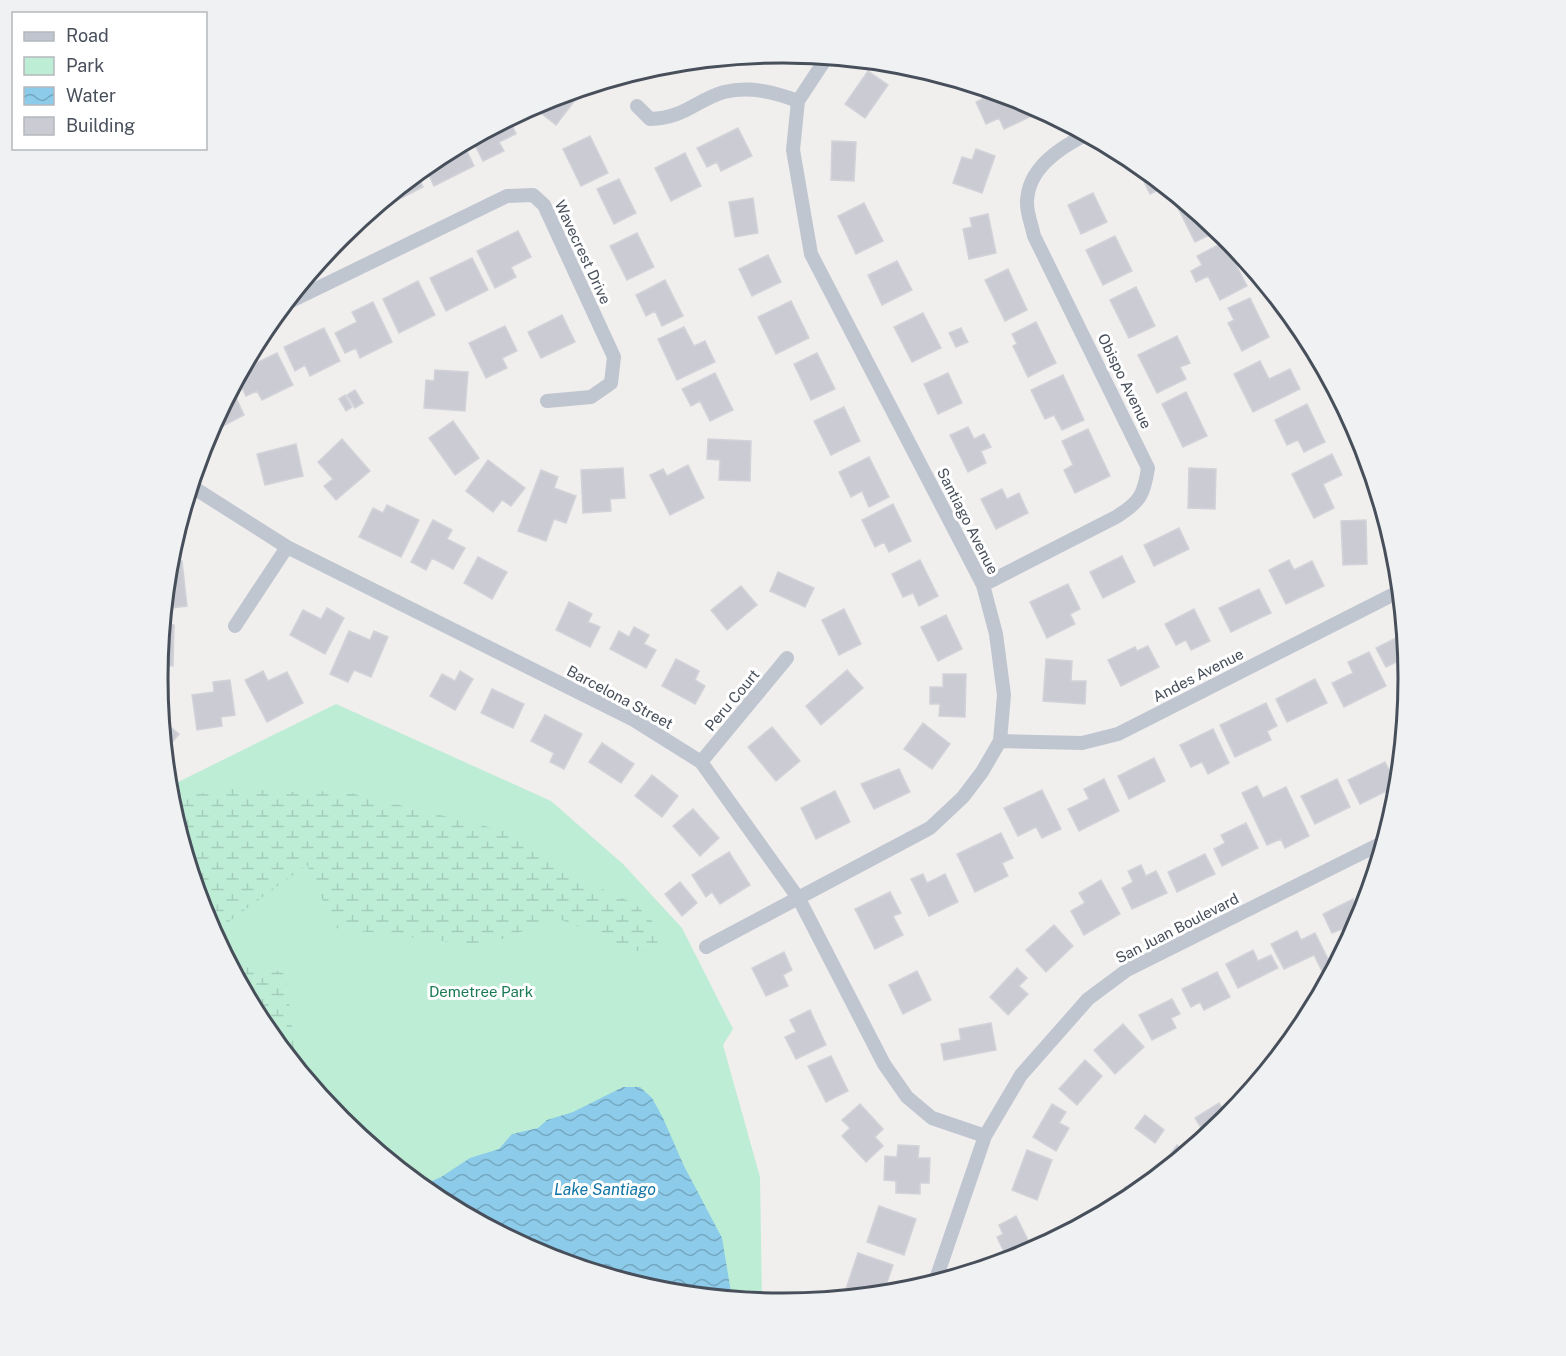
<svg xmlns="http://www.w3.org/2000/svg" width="1566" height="1356" font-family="'Public Sans',sans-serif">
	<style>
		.green { fill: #bdedd5 }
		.wetland { fill: url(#wetland-marsh) }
		.water { fill: url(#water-waves) }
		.building { fill: #cbccd3; stroke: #d2d3d9; stroke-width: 1.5 }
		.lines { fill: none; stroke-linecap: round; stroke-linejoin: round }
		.street { stroke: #bfc6d0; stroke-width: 14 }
		.labels { text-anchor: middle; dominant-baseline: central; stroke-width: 6; stroke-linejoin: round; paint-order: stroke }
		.street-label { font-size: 15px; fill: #474f5b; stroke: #fff }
		.park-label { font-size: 15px; fill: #1a7a55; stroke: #fff }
		.water-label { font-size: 16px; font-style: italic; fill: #1174a4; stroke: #fff }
		.rim { fill: none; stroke: #474f5b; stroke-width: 3 }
	</style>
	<defs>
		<pattern id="wetland-marsh" width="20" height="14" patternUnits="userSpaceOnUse" patternTransform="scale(1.5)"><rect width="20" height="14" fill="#bdedd5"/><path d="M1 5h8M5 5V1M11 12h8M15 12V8" fill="none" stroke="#a4cdb9"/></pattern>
		<pattern id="water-waves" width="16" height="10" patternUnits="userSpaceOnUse" patternTransform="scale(1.5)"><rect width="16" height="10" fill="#8ccbe9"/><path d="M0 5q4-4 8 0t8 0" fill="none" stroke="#74a7c0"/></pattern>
	</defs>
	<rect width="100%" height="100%" fill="#f1eeee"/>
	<path class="green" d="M336,704L551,801L623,864L682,928L733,1029L723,1045L760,1177L762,1301L661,1291L543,1256L435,1198L340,1120L263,1025L205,917L169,800L168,787Z"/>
	<path class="wetland" d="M243,788L278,792L342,791L505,831L566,873L635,904L657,926L658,954L611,947L593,933L557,918L484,946L335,928L307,865L213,933L205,917L169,797Z
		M252,962L286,974L296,1065L263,1025L235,973Z"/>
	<path class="water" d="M623,1087H640L652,1098L663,1118L684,1166L722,1238L732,1298L661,1291L543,1256L435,1198L421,1186L441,1177L470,1158L499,1149L512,1134L538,1128L547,1120L573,1112Z"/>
	<path class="building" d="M868,71L888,85L865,118L845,104Z
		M574,91L579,95L556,125L542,114L547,108L539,102Z
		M996,92L1001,103L1012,97L1023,100L1032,105L1036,114L1004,129L999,118L986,124L976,102Z
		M509,119L516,134L499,142L504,151L483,161L472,139Z
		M738,128L752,156L721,171L717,162L707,167L697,148Z
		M590,136L608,173L581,186L563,149Z
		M832,141L856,142L854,181L831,180Z
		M463,143L474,166L434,186L425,167Z
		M976,149L995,156L982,193L953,183L962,157L972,160Z
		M685,153L701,186L671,201L655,168Z
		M1134,161L1165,187L1150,194Z
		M417,173L423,187L384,207L381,202Z
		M619,179L636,213L614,224L597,189Z
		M1093,193L1107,222L1081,234L1068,205Z
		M753,198L758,233L735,237L729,202Z
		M1182,201L1217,229L1218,231L1195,242L1176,204Z
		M864,203L883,241L856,254L838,216Z
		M988,214L996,253L969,259L963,229L972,227L970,218Z
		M518,231L531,257L511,267L516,277L495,288L477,251Z
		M637,233L654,267L627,280L610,246Z
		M1115,236L1132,271L1103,285L1086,250Z
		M1224,242L1247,286L1220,300L1208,276L1196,282L1191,271L1202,265L1197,256Z
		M768,255L781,282L752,296L739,269Z
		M472,258L488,290L446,311L430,278Z
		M897,261L912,290L882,305L868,275Z
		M1008,269L1027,310L1005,321L985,280Z
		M665,280L683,316L662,326L655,311L646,316L636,295Z
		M418,281L435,315L399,333L383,299Z
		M1136,287L1155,326L1129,338L1110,300Z
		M1250,298L1269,337L1242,351L1228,323L1234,320L1228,308Z
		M791,301L809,338L776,354L758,317Z
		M373,302L392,342L360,358L356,348L345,353L335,333L357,322L352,312Z
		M923,313L941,348L912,362L894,327Z
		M562,315L575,342L541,358L528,332Z
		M1036,322L1056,363L1028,377L1013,346L1017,344L1012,334Z
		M505,326L517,351L502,358L507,368L486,378L469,343Z
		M684,327L694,346L705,341L715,362L677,380L658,339Z
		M324,328L340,361L310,376L305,365L295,371L284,347Z
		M961,328L968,342L956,347L949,333Z
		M1177,336L1190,363L1180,367L1186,379L1157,393L1138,355Z
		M277,353L293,385L262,400L257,391L246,396L237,378L242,370Z
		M817,353L835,389L811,400L794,364Z
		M1260,361L1269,379L1290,369L1300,389L1253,412L1234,374Z
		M435,370L468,372L465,411L424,408L426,380L434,381Z
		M715,373L733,410L710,421L700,401L691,406L682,389Z
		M948,373L962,403L938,414L924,384Z
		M1063,375L1084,420L1062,430L1054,415L1045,419L1031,390Z
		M232,389L244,415L223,426L217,416Z
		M355,390L363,403L355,408L347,395Z
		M1186,392L1207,436L1183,447L1162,404Z
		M345,395L352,407L346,411L339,399Z
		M1307,404L1325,442L1304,452L1298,440L1287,445L1275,420Z
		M844,407L860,441L831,455L814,421Z
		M453,421L479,458L455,475L429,438Z
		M968,427L974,439L984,434L991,447L981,451L986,463L968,472L950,435Z
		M1088,429L1110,476L1075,493L1064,470L1073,465L1062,441Z
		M342,439L370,471L336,500L324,486L333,479L318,462Z
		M708,439L751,441L750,481L719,480L720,460L707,459Z
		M296,444L303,476L265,485L257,454Z
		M1332,454L1342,475L1323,484L1334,508L1314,518L1292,474Z
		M869,457L889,497L869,507L862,491L851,497L839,472Z
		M488,460L525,488L511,506L502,500L493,512L466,491Z
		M688,465L704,498L670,515L650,475L663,469L667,476Z
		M623,468L625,498L610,499L611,511L583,513L581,470Z
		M1189,468L1216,469L1215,509L1188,508Z
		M541,470L558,477L554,488L576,496L566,523L554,519L546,541L518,531Z
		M1002,489L1007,499L1019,493L1028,513L996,529L981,499Z
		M893,504L911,541L889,552L884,542L875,547L862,520Z
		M387,505L419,520L401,557L359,537L373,508L383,513Z
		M433,520L452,530L447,539L465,548L453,569L432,558L426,570L411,562Z
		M1366,520L1367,564L1343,565L1341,521Z
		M1179,528L1189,549L1154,566L1144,545Z
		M1122,556L1135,582L1103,598L1090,572Z
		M478,557L507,572L492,599L464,583Z
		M920,560L938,596L919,606L913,593L903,597L892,574Z
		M1289,560L1294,570L1312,561L1324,586L1286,604L1269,570Z
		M182,561L187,606L164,609L169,562Z
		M778,572L814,588L805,607L770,591Z
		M1068,584L1080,609L1070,614L1075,624L1047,638L1030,602Z
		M741,586L757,605L727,630L711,610Z
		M1259,589L1271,613L1231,632L1219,608Z
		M569,602L592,614L588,622L600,627L590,647L556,630Z
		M327,608L344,618L325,654L290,635L303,610L321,619Z
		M844,609L861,644L839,655L822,620Z
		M1194,609L1210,641L1191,650L1186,640L1176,645L1165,624Z
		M946,615L962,649L938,661L921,627Z
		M163,624L174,625L173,666L159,665Z
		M634,627L649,635L644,644L656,650L646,668L610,649L619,631L629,637Z
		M349,631L370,640L374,631L388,637L371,677L354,670L348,682L330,674Z
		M1404,634L1406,657L1386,667L1376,648Z
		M1148,646L1159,667L1121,686L1108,660L1135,647L1137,651Z
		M1369,652L1386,686L1344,707L1332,683L1353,673L1348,662Z
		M676,659L699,671L695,680L705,686L695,704L662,686Z
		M1046,659L1072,661L1071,681H1086L1085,704L1043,701Z
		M847,670L863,688L821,725L806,706Z
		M263,671L268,681L287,672L303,703L267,722L245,680Z
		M460,671L473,679L455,710L430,696L442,674L455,681Z
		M943,674H966L965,717L939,716L940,704H930V687H943Z
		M1315,679L1327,703L1287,722L1276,699Z
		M230,680L235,715L221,717L222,726L197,730L192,695L214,692L213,682Z
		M492,689L524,704L513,728L481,713Z
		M1266,703L1277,726L1267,731L1271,740L1235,757L1220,725Z
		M545,715L582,734L564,769L550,762L554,753L531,741Z
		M162,720L179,734L165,751Z
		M923,723L950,744L932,769L904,749Z
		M772,727L800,761L776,781L748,747Z
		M1213,729L1229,763L1208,774L1202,762L1191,767L1180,745Z
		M602,743L634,764L621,783L589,762Z
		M1154,758L1165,781L1129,799L1118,776Z
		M1385,762L1397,786L1360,804L1348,780Z
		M899,769L910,792L874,809L861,784Z
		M652,775L678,796L662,817L635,796Z
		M1104,779L1119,811L1079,831L1068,809L1089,799L1084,789Z
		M1337,779L1350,807L1315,824L1301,796Z
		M1257,786L1263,798L1286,787L1309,836L1285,848L1281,839L1267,845L1242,793Z
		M1042,790L1061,829L1042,838L1036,827L1018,836L1004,808Z
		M835,791L850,822L816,839L801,808Z
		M693,809L719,838L700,856L673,826Z
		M1246,823L1258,848L1222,866L1214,849L1225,843L1221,835Z
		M1001,833L1013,858L1002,863L1008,876L975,892L957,854Z
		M729,852L750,885L720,904L712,892L706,897L692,875Z
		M1205,854L1215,874L1177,892L1168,872Z
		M1141,865L1146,876L1156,871L1167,893L1132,909L1122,888L1133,882L1128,871Z
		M923,874L927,883L945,874L958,902L929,916L911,879Z
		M1101,880L1120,914L1084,935L1071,911L1085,903L1079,893Z
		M680,882L697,903L682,916L665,894Z
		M890,892L901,913L893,916L903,935L875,949L855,909Z
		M1353,899L1361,916L1353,932L1345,936L1342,929L1332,933L1323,914Z
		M1054,925L1073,946L1046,972L1026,950Z
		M1297,931L1301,940L1315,933L1333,969L1327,981L1314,955L1284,969L1271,944Z
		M1253,950L1258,961L1271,955L1278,968L1238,988L1226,964Z
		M784,952L792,970L783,975L788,986L766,996L752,968Z
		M1017,968L1027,978L1019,986L1028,994L1008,1015L990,997Z
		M917,971L931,1000L903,1014L889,985Z
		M1217,972L1230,997L1204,1010L1200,1002L1191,1007L1182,989Z
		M1172,999L1180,1014L1171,1018L1176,1028L1152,1040L1139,1015Z
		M810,1010L826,1045L796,1059L785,1037L796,1032L790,1020Z
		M991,1023L996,1050L944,1060L941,1044L961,1040L959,1029Z
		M1123,1024L1144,1047L1115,1074L1094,1050Z
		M831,1056L848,1091L826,1102L808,1066Z
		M1085,1060L1102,1076L1077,1105L1059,1089Z
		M1219,1103L1228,1117L1199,1141L1196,1136L1203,1131L1195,1118Z
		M860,1104L883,1129L875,1137L883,1146L866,1162L842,1136L850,1128L842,1120Z
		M1052,1104L1066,1112L1059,1123L1069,1128L1056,1151L1033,1137Z
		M1145,1115L1164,1130L1155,1143L1135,1128Z
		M898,1145L919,1146L918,1158H930L929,1183H920V1194L896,1193V1181L884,1180L885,1156L897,1157Z
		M1177,1145L1187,1152L1155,1178L1154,1176Z
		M1027,1150L1052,1160L1037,1200L1012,1190Z
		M1125,1187L1138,1192L1119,1204Z
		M879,1206L916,1219L904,1255L867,1242Z
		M1016,1216L1033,1250L1008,1260L997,1237L1003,1234L999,1225Z
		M858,1253L893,1265L883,1294L864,1295L846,1289Z"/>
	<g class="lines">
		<path class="street" d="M637,106L650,119C685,118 696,100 724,92C750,86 774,92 798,101
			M285,304L507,196L533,195L544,205L614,357L611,383L591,397L547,401
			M191,486L287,547L634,720L701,762L799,899L884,1064L907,1097L932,1118L985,1136
			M983,585L1116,517C1140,502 1144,495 1148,468L1034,236C1032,226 1027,214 1027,203C1027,169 1059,148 1087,134
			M235,626L287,547
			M1000,741L1082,743L1118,734L1400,591
			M701,762L787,658
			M706,947L930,828L963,797L982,772L1000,741L1004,695L996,634L983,585L811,254L793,150L798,101L827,57
			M935,1282L985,1136L1021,1075L1088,999L1127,970L1384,842"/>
	</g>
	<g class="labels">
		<g class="street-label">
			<text transform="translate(583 252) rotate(65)">Wavecrest Drive</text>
			<text transform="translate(1125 381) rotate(64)">Obispo Avenue</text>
			<text transform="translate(968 521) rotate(63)">Santiago Avenue</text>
			<text transform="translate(1198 675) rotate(-27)">Andes Avenue</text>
			<text transform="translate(620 697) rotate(28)">Barcelona Street</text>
			<text transform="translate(732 700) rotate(-50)">Peru Court</text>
			<text transform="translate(1177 928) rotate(-27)">San Juan Boulevard</text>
		</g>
		<g class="park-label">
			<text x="481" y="991">Demetree Park</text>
		</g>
		<g class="water-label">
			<text x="605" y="1189">Lake Santiago</text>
		</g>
	</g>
	<path d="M0 0H1566V1356H0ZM168 678a615 615 0 1 1 1230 0a615 615 0 1 1-1230 0Z" fill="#f0f1f2" fill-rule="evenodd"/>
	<path class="rim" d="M168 678a615 615 0 1 1 1230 0a615 615 0 1 1-1230 0Z"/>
	<rect x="12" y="12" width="195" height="138" fill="#ffffff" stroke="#b5b9bd" stroke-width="1.5"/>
	<rect x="24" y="32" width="30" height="9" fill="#bfc6d0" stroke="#b5b9bd" stroke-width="1.5"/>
	<text x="66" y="42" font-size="18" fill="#474f5b">Road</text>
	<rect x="24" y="57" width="30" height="18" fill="#bdedd5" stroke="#b5b9bd" stroke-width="1.5"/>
	<text x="66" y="72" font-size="18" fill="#474f5b">Park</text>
	<rect x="24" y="87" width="30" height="18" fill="url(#water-waves)" stroke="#b5b9bd" stroke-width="1.5"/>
	<text x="66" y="102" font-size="18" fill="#474f5b">Water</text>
	<rect x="24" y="117" width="30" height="18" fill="#cbccd3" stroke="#b5b9bd" stroke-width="1.5"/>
	<text x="66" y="132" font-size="18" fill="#474f5b">Building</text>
</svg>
